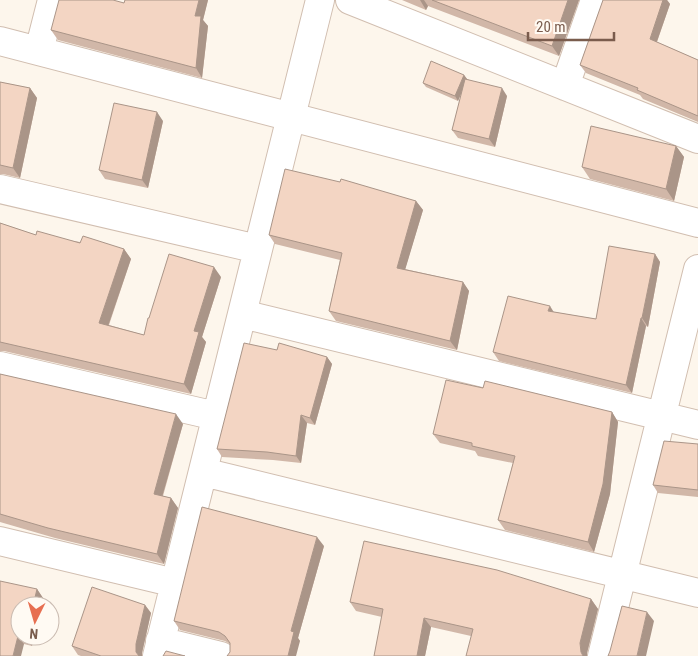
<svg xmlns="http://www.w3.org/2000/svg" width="698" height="656" font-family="'Roboto Condensed',sans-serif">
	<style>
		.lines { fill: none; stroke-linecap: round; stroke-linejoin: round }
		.street-casing { stroke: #d1beb0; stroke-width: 30 }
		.street { stroke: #fff; stroke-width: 28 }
		.wall { fill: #d1b7a8 }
		.shaded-wall { fill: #aa9588 }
		.building { fill: #f3d5c3; stroke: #aa9588 }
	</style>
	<rect width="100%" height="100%" fill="#fdf6ec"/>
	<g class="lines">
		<g class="street-casing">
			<path id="street" d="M350,0L698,139
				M0,41L698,223
				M39,51L52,0
				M565,86L595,0
				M0,189L258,249
				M242,314L698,425
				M0,366L216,416
				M203,472L698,593
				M0,541L175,583
				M160,641L221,656
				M157,656L320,0
				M602,656L698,269"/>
		</g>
		<use href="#street" class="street"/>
	</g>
	<path class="wall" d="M125,0H208L203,20L208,26L202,78L58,40L51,30L124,3Z
		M402,0H579L559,56L428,6L426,10Z
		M603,0H667L670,4L657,42L698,60V122L643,99L640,95L586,73L580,65Z
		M464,75L467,79L507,96L495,147L458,138L452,130L462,92L458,101L426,87L423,83Z
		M0,82L30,88L37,98L20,178L3,174H0Z
		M163,121L148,188L105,179L99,170Z
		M676,146L684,157L674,201L590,179L582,167Z
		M340,182L416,201L423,210L405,269L463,282L469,291L457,350L336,321L329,311L340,260L275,244L269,235Z
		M0,223L36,235L124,249L131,259L109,325L144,335L149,318L221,277L202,337L206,342L191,394L4,351H0Z
		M655,254L660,262L648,327L646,326L632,393L499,361L493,352L554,312L596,319Z
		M277,350L327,357L332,364L315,425L307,423L301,463L273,460L222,457L217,449Z
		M0,374L183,424L163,496L171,498L178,508L164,564L55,538L0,522Z
		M483,388L612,412L618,422L610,494L594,552L505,530L498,520L513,463L478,456L475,451L440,443L433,434Z
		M698,444V497L658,493L653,485Z
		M324,546L298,638L300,641L230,652V644L225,641L180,630L174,621Z
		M37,589L43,598L32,646L24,644L0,656Z
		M591,599L598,609L587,653L471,636L431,627L425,656H374L382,617L356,611L350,602Z
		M145,605L151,613L142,653V656H81L78,655L72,646Z"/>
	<path class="shaded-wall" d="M199,0H208L203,20L208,26L202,78L196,68L195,16Z
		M420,0H424L428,6L426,10Z
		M568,0H579L559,56L552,46Z
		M663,0H667L670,4L655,47L650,39Z
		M464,75L467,79L458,101L455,96Z
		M30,88L37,98L20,178L13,168Z
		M502,88L507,96L495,147L489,139Z
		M157,112L163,121L148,188L142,180Z
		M676,146L684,157L674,201L666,189Z
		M416,201L423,210L403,277L397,268Z
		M124,249L131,259L106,332L99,323Z
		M655,254L660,262L648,327L642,318Z
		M214,267L221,277L202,337L206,342L191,394L184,384L194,331Z
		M463,282L469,291L457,350L450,341Z
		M550,306L555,314L548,311Z
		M641,318L646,326L632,393L626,385Z
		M327,357L332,364L315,425L310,418Z
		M612,412L618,422L610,494L594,552L588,542Z
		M176,414L183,424L160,504L154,494Z
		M301,415L307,423L301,463L296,456Z
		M171,498L178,508L164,564L157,554Z
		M317,537L324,546L298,638L300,641L296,656H288L291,631Z
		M37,589L43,598L41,606H33Z
		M591,599L598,609L587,653V656H583L581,652L580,643Z
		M145,605L151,613L142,653V656H139L136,652V644Z
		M647,612L654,621L646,656H637Z
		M424,618L431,627L425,656H417Z
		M18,636L24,644L21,656H13Z
		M27,636H34L32,646L26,638Z"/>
	<path class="building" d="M59,0H113L124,3L125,0H199L195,16H201L196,68L51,30Z
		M432,0H568L552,46Z
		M603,0H663L650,39L698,60V116L637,90L638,88L580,65Z
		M431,61L464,75L455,96L423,83Z
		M465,79L502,88L489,139L452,130Z
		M0,82L30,88L13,168L0,165Z
		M114,103L157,112L142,180L99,170Z
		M591,126L676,146L666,189L582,167Z
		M285,169L340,182L341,179L416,201L397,268L463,282L450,341L329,311L342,253L269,235Z
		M0,223L36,235L37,231L80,243L83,236L124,249L99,323L144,335L148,318H149L169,254L214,267L194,331L199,332L184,384L0,342Z
		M609,246L655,254L642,318H641L626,385L493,352L508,296L550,306L548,311L596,319Z
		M244,343L277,350L279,343L327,357L310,418L301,415L296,456L267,452L217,449Z
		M0,374L176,414L154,494L171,498L157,554L48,528L0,514Z
		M446,380L483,388L485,381L612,412L603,484L588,542L498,520L515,456L472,446V443L433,434Z
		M664,441L698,444V490L653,485Z
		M202,507L317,537L291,631L294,632L288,656H227L230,652V643L225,636L219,632L174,621Z
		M364,541L497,570L591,599L580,643L581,652L583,656H466L473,629L424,618L417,656H374L383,609L350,602Z
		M0,581L37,589L33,606H20V636H27L26,638L18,636L13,656H0Z
		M92,587L145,605L136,644V652L139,656H101L72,646Z
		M622,606L647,612L637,656H608L610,651Z
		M166,651L185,656H163Z"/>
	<g transform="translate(35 621) rotate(185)"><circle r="24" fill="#fffaf3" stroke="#cabbb1"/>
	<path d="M0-4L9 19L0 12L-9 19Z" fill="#e76f51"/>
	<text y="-8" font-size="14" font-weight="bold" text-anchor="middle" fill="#7a5c4d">N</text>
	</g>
	<path d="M528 32v8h86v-8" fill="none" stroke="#7a5c4d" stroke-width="2.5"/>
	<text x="536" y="32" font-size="15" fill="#7a5c4d" stroke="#fffaf3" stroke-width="4" paint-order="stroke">20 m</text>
</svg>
